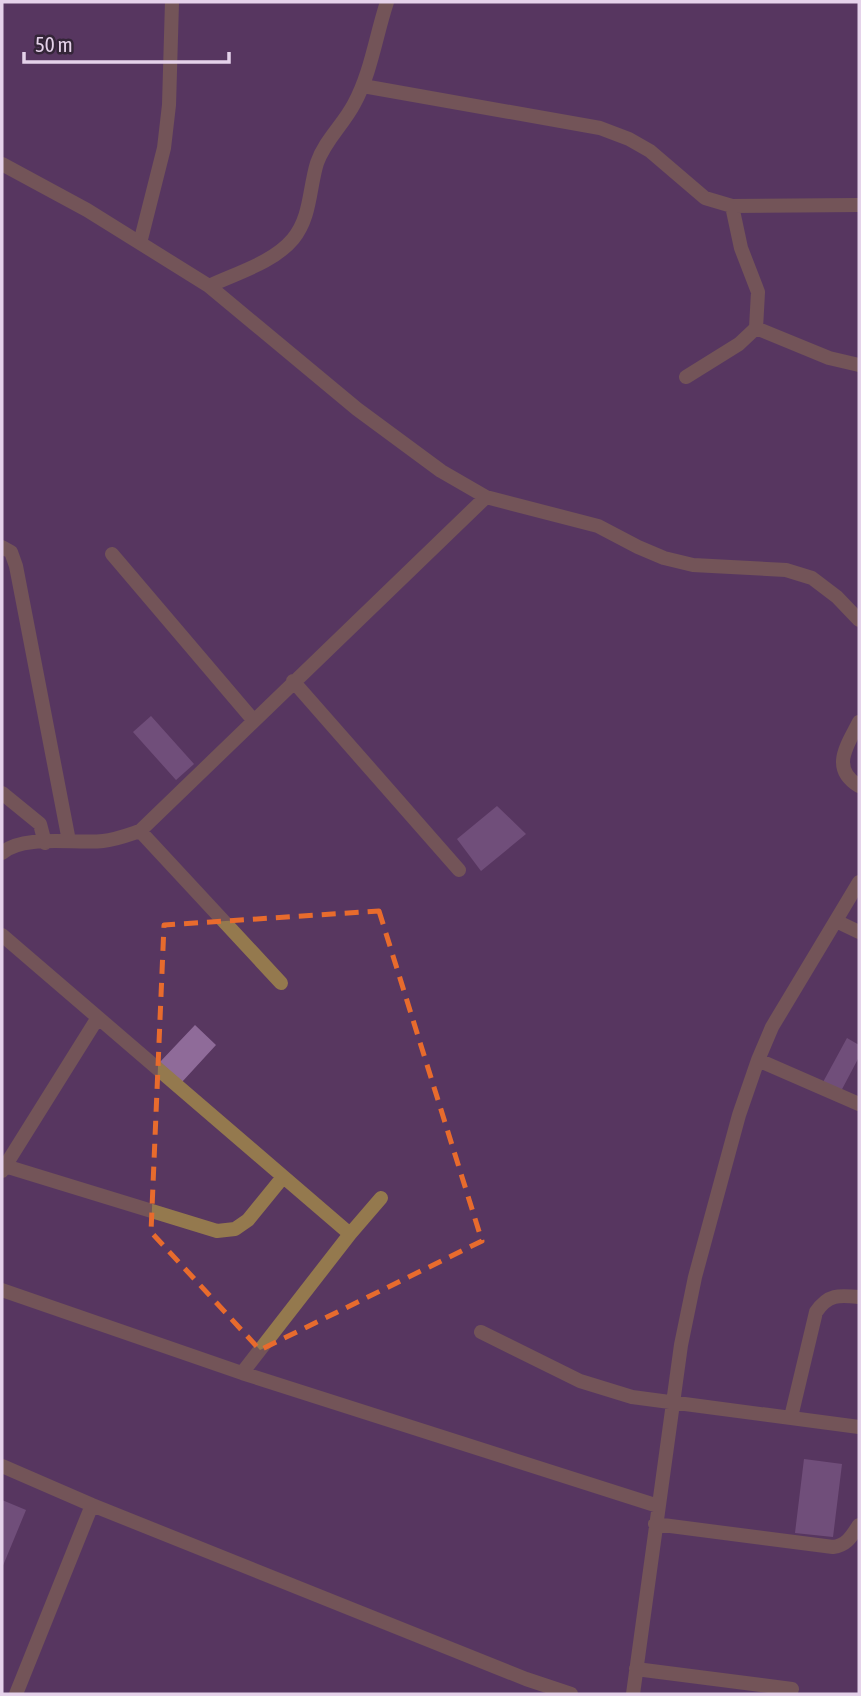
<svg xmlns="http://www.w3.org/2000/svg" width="861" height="1696" font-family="'Asap Condensed',sans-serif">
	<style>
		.building { fill: #8f6b99 }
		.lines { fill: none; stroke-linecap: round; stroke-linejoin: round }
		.street { stroke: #94794e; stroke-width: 14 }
		.marked { fill: none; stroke: #e86b2d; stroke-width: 5; stroke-dasharray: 14 9; stroke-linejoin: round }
	</style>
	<rect width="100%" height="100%" fill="#583760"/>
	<path class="building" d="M151,716L194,764L176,780L133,732Z
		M497,806L526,834L481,871L457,839Z
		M195,1025L216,1045L182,1082L160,1062Z
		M847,1038L859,1045V1057L840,1093L822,1084Z
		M804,1459L842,1464L833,1537L795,1533Z
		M2,1500L26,1510L2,1568Z"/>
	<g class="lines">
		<path class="street" d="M363,86L600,128L629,139L650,151L705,198L732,206L859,205
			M2,164L87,210L209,286L357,409L441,471L486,497L598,526L638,547L664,558L693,565L786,570L812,578L837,597L859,620
			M140,243L164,148L169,105L172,2
			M209,286C236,273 273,263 293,239C311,217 309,189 317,163C325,140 343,125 354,104C371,73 376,35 387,2
			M756,328L829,358L859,365
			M686,377L739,344L756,328L758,292L741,248L732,206
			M2,547L11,552L16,566L69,841
			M112,554L254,721
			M293,681L459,870
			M859,722C847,746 830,768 859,786
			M2,793L40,824L45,843
			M140,831L281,983
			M2,853C23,834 76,844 103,841C115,840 128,835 140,831L486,497
			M836,921L859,932
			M2,935L350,1234
			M758,1060L859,1104
			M5,1166L217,1231L235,1229L248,1220L283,1177
			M2,1171L97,1019
			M2,1290L242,1373L658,1506
			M481,1332L580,1381L632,1397L859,1427
			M242,1373L350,1234L381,1198
			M791,1417L816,1312C828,1294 839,1295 859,1297
			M2,1466L92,1505L526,1679L571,1694
			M655,1524L833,1547C847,1545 851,1537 859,1525
			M636,1669L792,1689
			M16,1694L92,1505
			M633,1694L681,1345L695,1277L739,1115L758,1060L772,1027L859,882"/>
	</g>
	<path d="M0 0H861V1696H0ZM379,911L482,1241L260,1350L151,1232L164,925Z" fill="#583760" fill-opacity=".55" fill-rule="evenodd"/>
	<path class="marked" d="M379,911L482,1241L260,1350L151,1232L164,925Z"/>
	<rect width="861" height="1696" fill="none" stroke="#e5d2ea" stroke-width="7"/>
	<path d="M24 52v10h205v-10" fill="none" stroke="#e5d2ea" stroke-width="3.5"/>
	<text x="35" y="52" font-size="21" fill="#e5d2ea" stroke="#342538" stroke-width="5" paint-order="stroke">50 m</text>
</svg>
